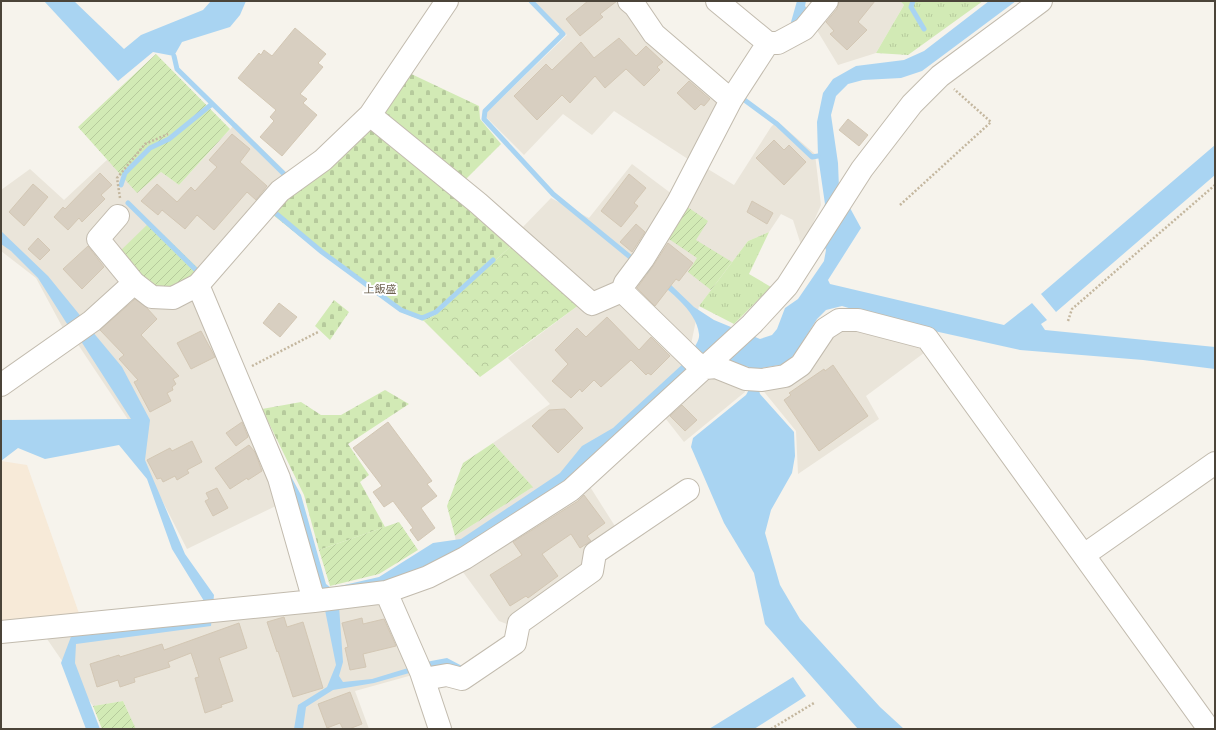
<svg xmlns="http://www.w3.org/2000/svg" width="1216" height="730" font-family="'Work Sans','Noto Sans JP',sans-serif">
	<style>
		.residential { fill: #eae5da }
		.commercial { fill: #f7ead8 }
		.grass { fill: url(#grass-tufts) }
		.cemetery { fill: url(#cemetery-stones) }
		.park { fill: url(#park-crowns) }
		.garden { fill: url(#garden-furrows) }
		.water { fill: #a9d4f2 }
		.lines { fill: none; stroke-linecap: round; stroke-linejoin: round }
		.stream { stroke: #a9d4f2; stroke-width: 5 }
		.building { fill: #d8cfc1; stroke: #d3c7b4 }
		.minor-casing { stroke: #c2bbae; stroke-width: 24 }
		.path { stroke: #c4b79f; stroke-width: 2.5; stroke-dasharray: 2 2; stroke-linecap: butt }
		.minor { stroke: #fff; stroke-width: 22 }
		.labels { text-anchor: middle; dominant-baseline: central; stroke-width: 4; stroke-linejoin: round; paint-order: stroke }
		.neighbourhood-label { font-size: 11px; fill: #6e6250; stroke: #fff }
	</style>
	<defs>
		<pattern id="grass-tufts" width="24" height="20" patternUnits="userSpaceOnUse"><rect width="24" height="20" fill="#d2eab5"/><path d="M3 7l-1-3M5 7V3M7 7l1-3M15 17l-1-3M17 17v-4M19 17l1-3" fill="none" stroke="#b6ca9c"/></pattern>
		<pattern id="cemetery-stones" width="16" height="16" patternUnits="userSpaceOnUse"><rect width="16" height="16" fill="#d2eab5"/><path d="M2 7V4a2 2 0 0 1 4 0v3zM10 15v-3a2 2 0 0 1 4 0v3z" fill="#b6ca9c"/></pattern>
		<pattern id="park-crowns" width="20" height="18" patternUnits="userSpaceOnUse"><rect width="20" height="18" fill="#d2eab5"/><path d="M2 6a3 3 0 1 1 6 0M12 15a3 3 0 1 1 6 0" fill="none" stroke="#b6ca9c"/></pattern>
		<pattern id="garden-furrows" width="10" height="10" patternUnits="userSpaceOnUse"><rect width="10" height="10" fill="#d2eab5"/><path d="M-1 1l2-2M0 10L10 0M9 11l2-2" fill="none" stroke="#b6ca9c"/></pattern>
	</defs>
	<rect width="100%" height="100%" fill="#f6f3ec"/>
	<path class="residential" d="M534,1H635L735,100L703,166L734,185L771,127L777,121L815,154L821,205L802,248L793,220L781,214L769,232L748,241L699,306L690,349L744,383L745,392L684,442L662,414L587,482L625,542L512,626L499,621L460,568L455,536L533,487L493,443L550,404L508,358L579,305L520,230L551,198L589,218L632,164L676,197L694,163L614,111L592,135L563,114L524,155L484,115L567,35Z
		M813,1H900L904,5L876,53L838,65L815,27Z
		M236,123L290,176L195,281L280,504L187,549L143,463L127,418L75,340L65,332L36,278L1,251V190L30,169L64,200L108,159L137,192L161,172L179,185Z
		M843,323L916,341L928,350L866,396L879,419L798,474L796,431L761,388Z
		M395,595L416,674L355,691L369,729H136L123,701L93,706L45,636Z"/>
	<path class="commercial" d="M1,461L27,465L81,619L1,628Z"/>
	<path class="grass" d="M900,1H983L908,55L876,53L904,5Z
		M769,232L749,274L771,287L734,324L699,306L748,241Z"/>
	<path class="cemetery" d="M405,71L479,106L480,119L501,144L463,182L381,113Z
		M370,125L511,246L437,314L424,321L401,312L321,253L273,215L290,189Z
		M334,300L349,312L330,340L315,326Z
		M385,390L409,404L348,444L369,475L360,482L385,527L319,550L304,495L262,409L301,402L321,415H341Z"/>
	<path class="park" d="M511,246L579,305L480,377L424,321L437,314Z"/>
	<path class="garden" d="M156,54L230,129L179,185L161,172L137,193L78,127Z
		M683,204L708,221L696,240L732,262L711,290L688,272L697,258L663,235Z
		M150,222L202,272L195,281L156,291L117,254Z
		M493,443L533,487L455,536L447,506L463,463Z
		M399,522L418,550L379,574L330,586L319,550Z
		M123,701L136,729H102L93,706Z"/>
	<path class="water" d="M44,1H74L124,49L141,35L203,10L211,1H246L240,15L230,27L182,42L174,56L153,52L118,81Z
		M797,1H806L805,6L811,14L797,27L791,22Z
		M989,1H1016L922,71L901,78L863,80L848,84L836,96L831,115L838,163L839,188L861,228L828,280L830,284L1004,325L1032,303L1047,320L1041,324L1045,330L1215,347V369L1143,360L1020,350L898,323L842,306L826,310L817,319L797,351L786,364L762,368L759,370L758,386L760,394L794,432L795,456L792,473L771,510L765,533L780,585L800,619L880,707L904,729H858L765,624L754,573L724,523L691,447L693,438L746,395C751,388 753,374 749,367L722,362L692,351C695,346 700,340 699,334C697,310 664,286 646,273L649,268L670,284L694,307L714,320L760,339L772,335L777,329L785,308L798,299L824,261L826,250L816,227L825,204L818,156L817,122L823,93L833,79L856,66L904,60L924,51Z
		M1215,145V175L1056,312L1041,294Z
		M1,231L48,276L83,319L69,327L38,278L11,251L1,244Z
		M92,331L122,367L150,420L145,460L185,554L214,595L211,626L76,644L75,663L100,729H86L61,663L72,634L204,620V601L172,549L147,479L119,445L45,459L18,448L1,461V420L131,419L79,338Z
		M685,362L686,376L579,476L470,547L339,606L343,662L339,676L343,682L372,679L431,661L447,658L464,667L465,672L434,666L374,683L333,690L306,707L303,729H294L298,705L327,687L336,665L322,595L271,439L301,495L326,584L331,588L379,577L433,543L461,539L560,473L582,446L613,428Z
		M793,677L806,696L754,729H709Z"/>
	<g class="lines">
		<path class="stream" d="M531,1L563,34L485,111L484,119L553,194L635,261
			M913,1L911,7L924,29
			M174,56L177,69L285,175
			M739,96L777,124L812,157L818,156
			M121,185L125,173L150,148L169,139L212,104
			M128,203L199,273
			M273,211L322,252L401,310L422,318L436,312L493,260"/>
	</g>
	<path class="building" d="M588,1H617L600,14L603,17L580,36L566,19Z
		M839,1H875L858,22L867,30L847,50L830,34L834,31L826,22L837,9Z
		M295,28L326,54L318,63L323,67L300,94L307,99L303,103L317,115L282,156L260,137L274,121L270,117L276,110L238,78L259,53L261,55L264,50L272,56Z
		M619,38L636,56L646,46L663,62L657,67L660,70L644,86L626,69L605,88L595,76L570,103L562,95L537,120L514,96L546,64L552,70L581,42L594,58Z
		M689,81L710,99L704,106L701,104L695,110L677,93Z
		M848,119L868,135L859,146L839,130Z
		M232,134L250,149L240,162L267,186L256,200L247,192L214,230L197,215L185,229L162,210L158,215L141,201L157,184L177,202L191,187L195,191L217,167L209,160Z
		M774,140L784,150L789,145L806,162L784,185L756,158Z
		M100,173L112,185L101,195L105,199L82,222L79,218L68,230L54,217L63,207L65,209Z
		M629,174L646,188L634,203L638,206L621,227L601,211Z
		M33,184L48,197L24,226L9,212Z
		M752,201L773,213L767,224L747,212Z
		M636,224L645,232L632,252L620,242Z
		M38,238L50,250L40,260L28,249Z
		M668,243L693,263L679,281L676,279L655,306L637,288L653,266Z
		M88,246L104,267L82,289L63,269Z
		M135,299L146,307L157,319L141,335L179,376L173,379L176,384L172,387L173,390L167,393L171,401L150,412L134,382L138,380L119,359L124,355L100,330Z
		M279,303L297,317L280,337L263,323Z
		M607,317L639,350L651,337L670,356L651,375L648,373L646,375L631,360L601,387L594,380L582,392L580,389L571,398L552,381L568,364L555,350L577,328L586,337Z
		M201,331L215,357L191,369L177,343Z
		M833,365L868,416L819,451L784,400L791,395L789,393L824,369L825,371Z
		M682,405L697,420L685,431L670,416Z
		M565,409L583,428L558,453L532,426L549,410Z
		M242,422L248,437L236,446L226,433Z
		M388,422L432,481L427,484L437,496L421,508L435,528L418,541L410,530L413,528L393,501L384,507L373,492L382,486L353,448Z
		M192,441L202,462L187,470L189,473L177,480L175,476L163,482L161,478L157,479L147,460L170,448L172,451Z
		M249,445L255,452L262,471L248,480L247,478L230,489L215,468Z
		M217,488L228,508L213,516L205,501L209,499L206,493Z
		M584,495L605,523L587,536L591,541L580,548L571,534L542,554L558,576L528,598L526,596L510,606L490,575L522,555L513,542L578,501Z
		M284,617L287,627L303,622L323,688L293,697L278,651L277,652L267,622Z
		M362,618L363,624L384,619L396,646L363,654L366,667L350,670L345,648L348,647L342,623Z
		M239,623L247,648L219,658L233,701L221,705L222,707L205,713L195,678L199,677L191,653L168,662L170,667L134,678L135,682L120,687L118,680L97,687L90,664L119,655L120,657L162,644L164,650Z
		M350,692L362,724L349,729H343L340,723L327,728L318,704Z"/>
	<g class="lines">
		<g class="minor-casing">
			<path id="minor" d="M629,1L635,6L654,34L731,100
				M717,1L768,43
				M370,115L478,203L592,304L622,291L625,283L643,259L678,202L731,100L768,43H778L804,29L827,1
				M118,216L98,239L134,283
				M622,291L695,362L705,368L716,367L746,379L762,380L785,376L801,365L825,329L839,320H858L927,338L1209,729
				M1,385L92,321L134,283L152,297L173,298L198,285
				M1084,555L1215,463
				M386,592L421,672L440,729
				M314,601L279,478L198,285L280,191L323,160L370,115L447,1
				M1,632L314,601L386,592L428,577L465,558L571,490L752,324L787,286L862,169L912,104L940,76L1041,1
				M424,679L447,675L462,679L515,643L519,623L592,571L595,553L688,490"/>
		</g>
		<path class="path" d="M120,198L117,178L145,144L168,134
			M900,205L991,122L954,89
			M1068,321L1072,309L1215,185
			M252,366L318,332
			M771,729L814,703"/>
		<use href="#minor" class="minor"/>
	</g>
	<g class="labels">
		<g class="neighbourhood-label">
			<text x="380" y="289">上飯盛</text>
		</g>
	</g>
	<rect width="1216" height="730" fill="none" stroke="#4b4439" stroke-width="4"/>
</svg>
